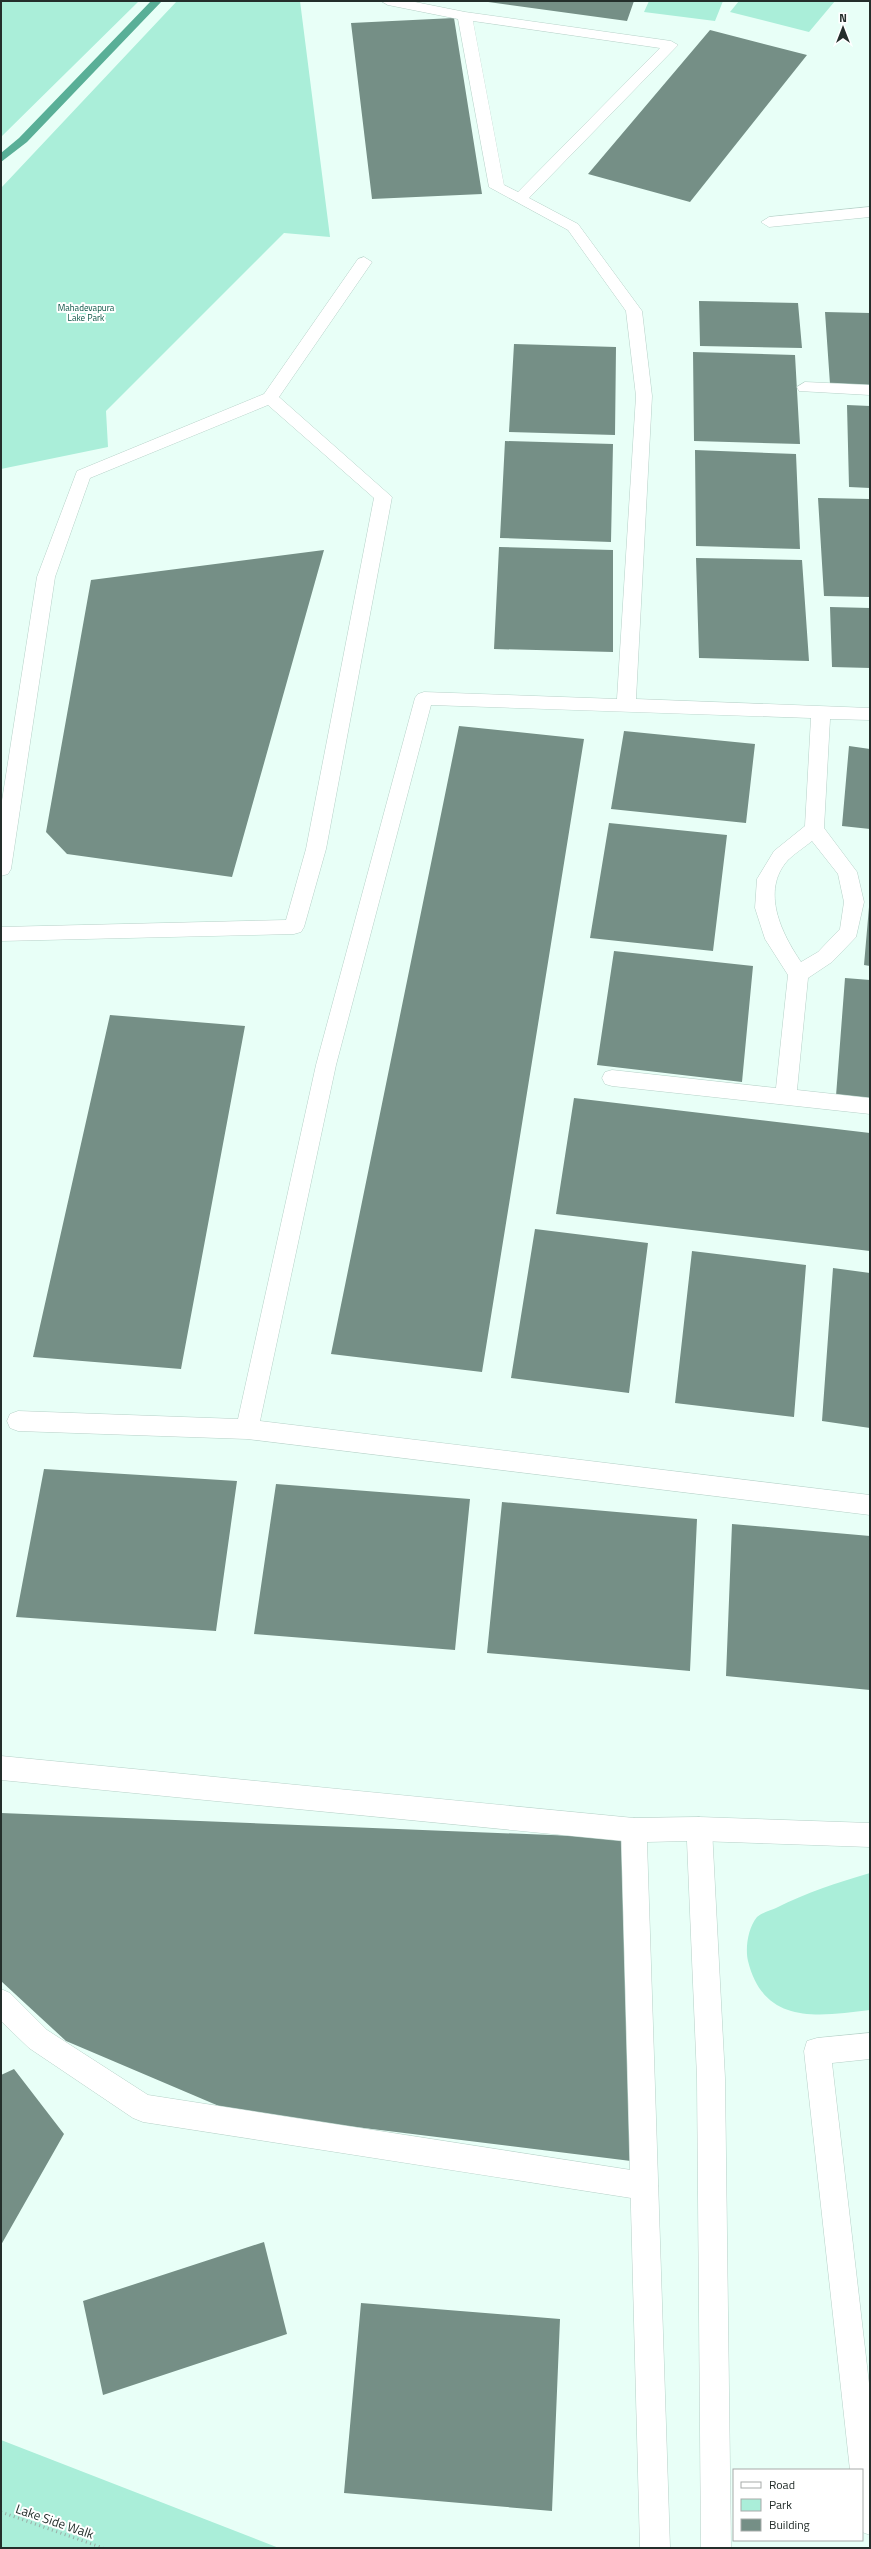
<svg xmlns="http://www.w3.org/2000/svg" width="871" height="2549" font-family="'Titillium Web',sans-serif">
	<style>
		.green { fill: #aaeed9 }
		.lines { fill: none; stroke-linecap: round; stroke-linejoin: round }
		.stream { fill: #59af97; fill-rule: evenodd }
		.building { fill: #758f86 }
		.service-casing { stroke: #b6d1c8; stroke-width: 1 }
		.minor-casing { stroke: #b6d1c8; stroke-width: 1 }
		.path { stroke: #9caea8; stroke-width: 3; stroke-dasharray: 1 3.5; stroke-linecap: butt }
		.service { fill: #fff; fill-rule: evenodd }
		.minor { fill: #fff; fill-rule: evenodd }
		.labels { text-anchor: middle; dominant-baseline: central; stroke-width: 4; stroke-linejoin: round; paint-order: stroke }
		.far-park-label { font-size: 9px; fill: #075242; stroke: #fff }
		.near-street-label { font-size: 13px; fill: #242e2b; stroke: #fff }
	</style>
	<rect width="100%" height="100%" fill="#e8fff7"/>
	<path class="green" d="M1,1H139L1,137Z
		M177,1H300L330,237L284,233L106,411L108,447L1,469V188Z
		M649,1H723L715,21L644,12Z
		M739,1H835L809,32L730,12Z
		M870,1873V2010C819,2016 764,2026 748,1961C745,1948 748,1928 757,1917C761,1913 771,1910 776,1908C808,1892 836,1883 870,1873Z
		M1,2440L279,2548H1Z"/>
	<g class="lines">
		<path class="stream" d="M151,1H162L27,142L1,162V153L19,138Z"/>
	</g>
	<path class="building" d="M481,1H634L627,21Z
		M454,18L482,194L372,199L351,23Z
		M710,30L807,55L690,202L588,174Z
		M699,301L798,303L802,348L700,346Z
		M825,312L870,313V385L830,384Z
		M514,344L616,347L615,435L509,432Z
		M693,352L795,355L800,444L694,441Z
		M847,405L870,406V488L849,487Z
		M505,441L613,444L611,542L500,538Z
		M695,450L796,454L800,549L696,546Z
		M818,498L870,499V597L824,596Z
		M499,547L613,550V652L494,649Z
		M324,550L232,877L67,854L46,832L91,580Z
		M696,558L802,560L809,661L699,658Z
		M830,607L870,608V668L832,667Z
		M459,726L584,739L482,1372L331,1354Z
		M624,731L755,744L746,823L611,809Z
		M849,746L870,749V829L842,826Z
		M609,823L727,835L713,951L590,938Z
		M869,907L870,908V966L864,965Z
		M614,951L753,966L742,1082L597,1065Z
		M845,978L870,980V1100L836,1096Z
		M110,1015L245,1026L181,1369L33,1357Z
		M574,1098L870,1133V1251L556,1214Z
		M535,1229L648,1243L629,1393L511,1378Z
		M692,1251L806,1265L794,1417L675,1403Z
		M833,1268L870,1273V1428L822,1421Z
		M44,1469L237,1481L216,1631L16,1617Z
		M276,1484L470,1499L455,1650L254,1634Z
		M502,1502L697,1519L690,1671L487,1653Z
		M732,1524L870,1536V1690L726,1676Z
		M1,1813L625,1838L639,2162L233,2112L66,2041L1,1981Z
		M14,2069L64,2134L1,2245V2075Z
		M264,2242L287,2334L103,2395L83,2301Z
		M361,2303L560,2319L552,2511L344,2493Z"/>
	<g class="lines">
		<g class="service-casing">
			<path id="service" d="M364,257L372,262L279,397L392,497L326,849L304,927L301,932L294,934L1,941V927L286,920L306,849L374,498L268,405L90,478L55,577L11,869L8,874L1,876V807L37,577L77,471L264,394L358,259Z
				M1,1756L634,1818L643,1821L647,1830L643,1839L634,1842L1,1780Z
				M699,1817L870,1823V1847L699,1841L690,1838L686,1829L690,1820Z
				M1,1989L10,1993L47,2030L148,2095L644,2172L654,2176L658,2186L654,2196L644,2200L143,2122L133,2118L29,2048L1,2021Z
				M870,2033V2059L832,2063L870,2392V2535L862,2532V2470H850L804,2051L807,2041L817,2038Z"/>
		</g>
		<g class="minor-casing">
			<path id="minor" d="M381,1H410L465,12L671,41L678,45L529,198L578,224L642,311L652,396L636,699L870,708V720L830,719L824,828L857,872L864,902L856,937L832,962L808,978L797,1090L870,1098V1114L612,1086L605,1084L602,1078L605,1072L612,1070L776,1088L788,975L765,939L755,908L757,879L774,851L805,826L811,718L431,705L336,1065L260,1421L870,1495V1515L247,1439L18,1431L10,1428L7,1421L10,1414L18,1411L238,1419L316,1065L415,698L418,694L424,692L617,699L636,396L626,311L568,230L489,187L458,19L388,5ZM473,21L660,48L518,192L504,185ZM812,841L838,874L844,902L840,929L818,952L801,962C782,934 760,891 788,860C795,853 805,847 812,841Z
				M870,207V217L769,227L761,222L769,217Z
				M805,382L870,385V395L799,391L797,387Z
				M699,1817L708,1820L712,1829L725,2078L731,2548H701L697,2078L687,1841L647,1842L670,2548H640L621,1830L625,1821L634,1818Z"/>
		</g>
		<path class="path" d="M1,2512L103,2548"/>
		<use href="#service" class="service"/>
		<use href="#minor" class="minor"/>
	</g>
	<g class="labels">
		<g class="far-park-label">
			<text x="86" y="307">Mahadevapura<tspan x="86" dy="10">Lake Park</tspan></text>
		</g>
		<g class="near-street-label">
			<text transform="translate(55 2521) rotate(19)">Lake Side Walk</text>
		</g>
	</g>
	<rect width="871" height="2549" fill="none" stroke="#242e2b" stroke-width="4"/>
	<rect x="733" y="2469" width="130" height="72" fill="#ffffff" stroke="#a7abaa"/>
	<rect x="741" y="2482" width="20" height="6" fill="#ffffff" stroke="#a7abaa"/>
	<text x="769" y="2489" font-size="12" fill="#242e2b">Road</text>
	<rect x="741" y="2499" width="20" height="12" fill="#aaeed9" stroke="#a7abaa"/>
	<text x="769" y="2509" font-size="12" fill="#242e2b">Park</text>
	<rect x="741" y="2519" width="20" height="12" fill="#758f86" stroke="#a7abaa"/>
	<text x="769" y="2529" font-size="12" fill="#242e2b">Building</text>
	<g transform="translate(843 28)" stroke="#ffffff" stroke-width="3" paint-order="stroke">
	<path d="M0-3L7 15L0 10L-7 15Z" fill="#242e2b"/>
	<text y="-6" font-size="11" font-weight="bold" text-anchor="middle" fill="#242e2b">N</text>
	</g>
</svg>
